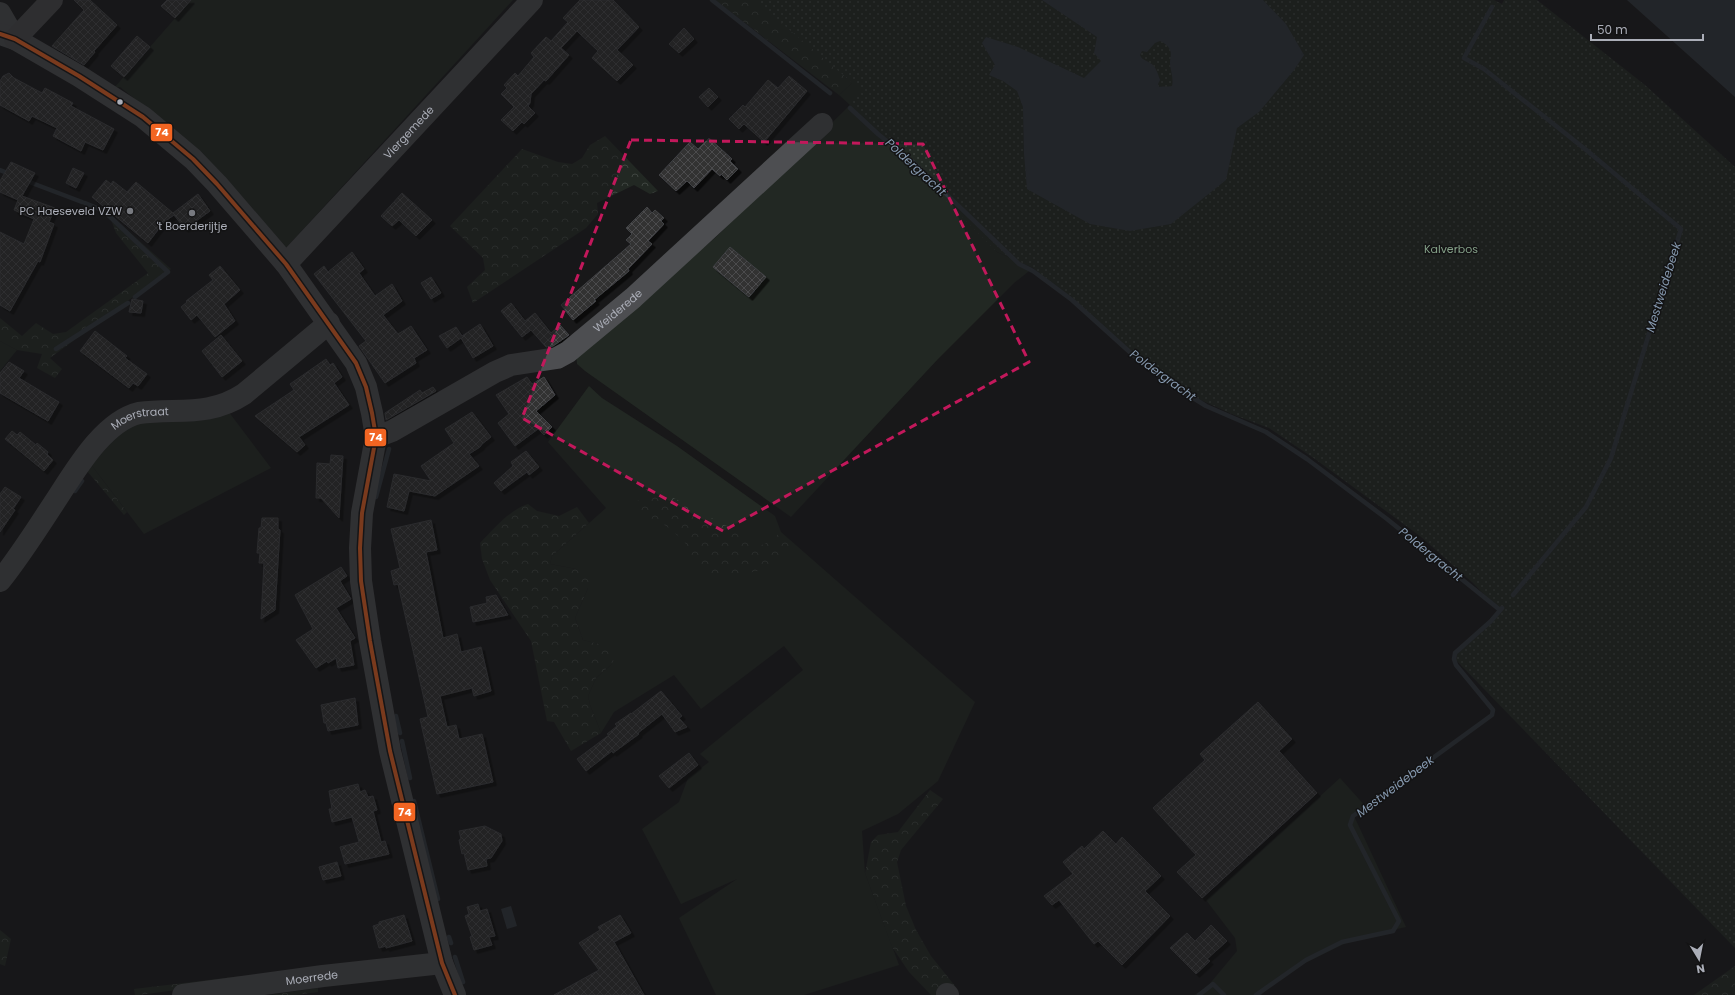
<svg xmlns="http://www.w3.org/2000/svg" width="1735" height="995" font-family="Poppins,sans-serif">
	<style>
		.grass { fill: #222823 }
		.forest { fill: url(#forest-crowns) }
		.park { fill: url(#park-dots) }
		.water { fill: #30363d; fill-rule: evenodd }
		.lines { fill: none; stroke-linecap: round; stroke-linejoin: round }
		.stream { stroke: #30363d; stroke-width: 4.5 }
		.building { fill: url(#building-cross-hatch); stroke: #414245; filter: url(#shadow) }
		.minor { stroke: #4d4e51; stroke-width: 22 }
		.major { stroke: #4a4a4d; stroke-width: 22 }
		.bus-1-casing { stroke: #131314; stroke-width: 7 }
		.bus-1 { stroke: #f26522; stroke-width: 4 }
		.marked { fill: none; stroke: #c2185b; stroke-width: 3; stroke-dasharray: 8 5; stroke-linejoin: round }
		.bus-dot { fill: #abaeb8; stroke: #131314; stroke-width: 1.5 }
		.poi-dot { fill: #787a80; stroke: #131314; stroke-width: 1.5 }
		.labels { text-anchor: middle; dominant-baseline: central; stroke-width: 3; stroke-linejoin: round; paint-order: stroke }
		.street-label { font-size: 11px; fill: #abaeb8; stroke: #131314 }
		.poi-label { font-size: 11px; fill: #abaeb8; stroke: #131314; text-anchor: end }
		.park-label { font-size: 11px; fill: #84a088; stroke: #131314 }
		.water-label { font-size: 12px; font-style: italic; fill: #8699af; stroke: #131314 }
		.line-badge { stroke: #131314; stroke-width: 1.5 }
		.badge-label { font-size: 11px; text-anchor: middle; font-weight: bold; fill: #fff }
	</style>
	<defs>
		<pattern id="forest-crowns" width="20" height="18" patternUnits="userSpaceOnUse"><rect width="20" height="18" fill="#222823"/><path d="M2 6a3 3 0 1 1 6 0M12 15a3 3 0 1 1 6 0" fill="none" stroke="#3f4541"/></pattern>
		<pattern id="park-dots" width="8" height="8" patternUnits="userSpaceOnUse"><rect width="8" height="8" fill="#222823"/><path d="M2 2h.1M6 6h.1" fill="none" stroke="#3f4541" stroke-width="1.8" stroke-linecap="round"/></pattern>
		<pattern id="building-cross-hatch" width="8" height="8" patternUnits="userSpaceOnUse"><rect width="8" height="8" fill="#313133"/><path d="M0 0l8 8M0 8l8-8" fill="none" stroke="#4c4c4e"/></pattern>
		<filter id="shadow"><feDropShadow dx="3.5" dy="3.5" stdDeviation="0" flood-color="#0009"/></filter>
	</defs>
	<rect width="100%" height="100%" fill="#181819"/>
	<path class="grass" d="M191,0H513L287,247L281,246L196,148L120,87L114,88Z
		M886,51L997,252L1033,268L1014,283L938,359L791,517L585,371L577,364L576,353L715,238L850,105L839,95Z
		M0,341L17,350L0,371Z
		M589,386L602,398L677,446L775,516L781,532L975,702L938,781L898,814L862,831L865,873L899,965L804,995H716L679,918L737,879L681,904L642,829L679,802L688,778L709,762L700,754L803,670L784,646L701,709L674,675L614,712L601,733L590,705L588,696L596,678L612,664L599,644L583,640L575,618L588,588L576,569L550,564L552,556L606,508L548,442Z
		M228,411L271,468L144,534L89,462L129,423Z
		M1340,778L1367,808L1354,816L1406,927L1356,938L1289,971L1261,995H1194L1207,987L1237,951L1235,938L1206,900Z"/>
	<path class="forest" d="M715,0H897L887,51L839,95Z
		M605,136L658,191L650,194L634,185L597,203L598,214L586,228L473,303L467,287L485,270L483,258L450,226L522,149L558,162L572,164L582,158L590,145Z
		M109,214L171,269L50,358L62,369L55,378L37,368L42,354L17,350L0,341V318L22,336L36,323L53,334L66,332L148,273L116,233Z
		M89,462L127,512L124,515L87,471Z
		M649,485L763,545L780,533L793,545L773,568L728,577L710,576L699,569L684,541L670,529L657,520L629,513Z
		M528,504L537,511L559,516L577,507L589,523L552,556L550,564L576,569L590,578L588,588L575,618L583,640L599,644L616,653L612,664L596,678L588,696L590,705L601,733L571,751L554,722L547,721L531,641L490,580L482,559L480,543C494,529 509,510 528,504Z
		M930,790L943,799L901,850L897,862L906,906L916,930L931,956L955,986L943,995H931L909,972L892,947L865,873L871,842L878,835L898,832Z
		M0,930L11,939L5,966L0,964Z
		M1735,966V995H1694Z
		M242,976L243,981L139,995H135L134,989Z
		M318,988V992L296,995H269Z"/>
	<path class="park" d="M754,0H1494L1502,4L1504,0H1537L1645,85L1735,167V948L1453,657L1499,610L1473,583L1420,536L1315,459L1269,428L1234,415L1194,397L1158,372L1099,326L1033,268L997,252L850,104L861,90Z"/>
	<path class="water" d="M1042,0H1263L1286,24L1304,55L1294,70L1259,112L1237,128L1226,180L1171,224L1130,231L1090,224L1027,189L1024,154L1023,107L1017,91L1003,81L989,75L995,65L982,43L986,37L1018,47L1084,78L1101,61L1094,53L1097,37ZM1160,41C1164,43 1168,45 1170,50C1172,54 1170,58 1170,63C1170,70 1174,78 1172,86C1167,87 1164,86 1159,87L1158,84L1160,80C1158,74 1156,66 1150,63C1146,60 1142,60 1140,55L1142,51L1147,52L1155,43Z
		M1627,0H1735V97Z
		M511,906L517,926L507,929L501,909Z"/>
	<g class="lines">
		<path class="stream" d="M712,0L830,93
			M1492,7L1464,58L1484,69L1585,149L1681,229L1611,458L1586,507L1513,595
			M850,108L878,134L913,162L1019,264L1033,271L1072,300L1143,364L1163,379L1206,406L1266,432L1307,459L1387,519L1500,610
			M0,170L10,174
			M24,180L82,202
			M85,203L104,211L168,272L135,297
			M56,349L128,303
			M75,491L82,481
			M376,497L389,449
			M396,716L400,733
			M402,741L410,778
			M414,801L438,899
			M449,937L451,943
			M455,957L463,982
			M1199,995L1213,984L1224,995
			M1256,995L1306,960L1342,942L1393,931L1399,921L1350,825L1353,816L1492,715L1493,710L1456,665L1454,659L1455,653L1491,621L1502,608"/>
	</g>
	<path class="building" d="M74,0H90L117,25L94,51L95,52L84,65L52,46L84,10Z
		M167,0H191L175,18L161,6Z
		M580,0H613L639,27L617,50L633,65L617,81L592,58L598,51L577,31L561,48L569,55L546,81L544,80L531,94L530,103L528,106L535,113L524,124L522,122L513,131L501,120L514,107L501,94L507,88L504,85L515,73L518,76L534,57L531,53L546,37L551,41L568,22L563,18Z
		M684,28L694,39L679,53L669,44Z
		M137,36L150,47L124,77L111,66Z
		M9,73L14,78L42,93L45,88L73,103L71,106L114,129L103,150L85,142L81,151L53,136L57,128L32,116L29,121L0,105V81L3,76Z
		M789,76L807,91L764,142L744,124L739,129L729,119L743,105L745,107L768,80L778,88Z
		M709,88L718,97L708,107L699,97Z
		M709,138L732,159L730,161L738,169L727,180L721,174L720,176L712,169L694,188L687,181L676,191L659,175L690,142L698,149Z
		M11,162L35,173L22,196L55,208L49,222L54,224L40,262L38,261L10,311L0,305V232L24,244L34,219L14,210L18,200L0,192V181Z
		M73,168L84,173L76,188L66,183Z
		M106,180L111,184L113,181L127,192L136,182L173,213L198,194L210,211L185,229L174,215L164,222L148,243L92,197Z
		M402,193L432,220L416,236L399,220L392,226L381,216Z
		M647,207L652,213L655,210L664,218L661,221L664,224L648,241L652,244L628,269L629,271L594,300L596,301L573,320L561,305L631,244L626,240L632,234L626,228Z
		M730,247L766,277L749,297L713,267Z
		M352,252L364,269L359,273L375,296L392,284L402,301L383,315L398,334L411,326L427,350L414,358L416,363L385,383L359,346L366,341L314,274L324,266L328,272Z
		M220,266L240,290L224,304L235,321L215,337L197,315L191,320L181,307L187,302L186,301L213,280L209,275Z
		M431,277L441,293L431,299L421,283Z
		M132,299L143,301L141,313L129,312Z
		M511,303L525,321L535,313L551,333L560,325L569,335L553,346L546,347L531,330L522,337L501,311Z
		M480,324L493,346L473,358L461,338L447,348L439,336L456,327L462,336Z
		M95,331L127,356L125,358L147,374L138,386L133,383L129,388L80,351Z
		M221,335L242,361L222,377L202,351Z
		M326,359L330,365L333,363L342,377L334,383L349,405L299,437L305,445L297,452L255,416L294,390L290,384Z
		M9,362L24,371L19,378L59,402L48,421L0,393V373Z
		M527,377L532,384L544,377L555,395L536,411L552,427L544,435L538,429L515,446L498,423L509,414L496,395Z
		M433,387L436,391L386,420L385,413L420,390L422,393Z
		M472,412L491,437L482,444L480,447L469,454L479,466L435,496L409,491L404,511L387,507L394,474L431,481L421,466L454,443L445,429Z
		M12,431L17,435L20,432L36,445L37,443L48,452L47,454L53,460L44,471L5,439Z
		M526,451L539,467L529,475L527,472L501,491L494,483L513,466L511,462Z
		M331,455L343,456L339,518L321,498H316L317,463L330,464Z
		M5,487L21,497L13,509L15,510L0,532V494Z
		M262,518H278V529L280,530L275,610L261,619L264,563H259L260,553H257L259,528H261Z
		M431,520L437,550L426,552L443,638L457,634L461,652L481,647L491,691L474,696L472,688L440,696L447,727L456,725L459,739L482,734L493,782L437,794L420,719L428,717L398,584L394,585L391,571L400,568L391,529Z
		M341,567L347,576L340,581L351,599L336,608L355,638L350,641L354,665L338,668L336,658L328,663L327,661L316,668L296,640L313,629L295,595Z
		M496,595L508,615L473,622L470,607L487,603L486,597Z
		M661,691L682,716L679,718L687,727L675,732L662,714L638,733L639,734L613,753L612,751L586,771L577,759L609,735L607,734L617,726L615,724L631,713V714Z
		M355,698L358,725L328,731L326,723H324L321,705Z
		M1258,702L1292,739L1279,751L1317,793L1202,898L1177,872L1196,855L1153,808L1205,760L1200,754Z
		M689,753L698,765L669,788L659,776Z
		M358,784L360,792L365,790L368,797L373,796L377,810L373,811L381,842L385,841L389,854L345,864L340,847L359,842L352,817L332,822L329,809H332L329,791Z
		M485,826L501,834L502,841L491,858L486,859L487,866L468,870L464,853L462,854L459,840L461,839L459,831Z
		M1103,831L1116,844L1122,837L1161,876L1145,891L1170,916L1122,965L1098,941L1094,944L1059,900L1052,905L1044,896L1073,874L1063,862L1082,846L1084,849Z
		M337,862L341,876L323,880L319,867Z
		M478,904L480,911L487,909L495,936L489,937L492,945L474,950L470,937L472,936L465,916L469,914L467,907Z
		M404,915L412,941L386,948V946L379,948L373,926L379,924V922Z
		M620,915L631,933L614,942L644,995H554L599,970L579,943L600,930L598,927Z
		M1211,925L1227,941L1207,959L1210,961L1196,974L1170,948L1187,933L1195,941Z"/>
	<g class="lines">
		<g class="minor">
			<path d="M0,13L15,39"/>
			<path d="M0,34L15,39L79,76L143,117L193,159L217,184L286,264L356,363L366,387L372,413L376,437L362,513L360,548L361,581L370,641L390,751L442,963L455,995"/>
			<path id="s1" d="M286,264L532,0"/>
			<path id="s2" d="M376,437L392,431L495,372L511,365L557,358L568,352L633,298L822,124"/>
			<path id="s3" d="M0,581C20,556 37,529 54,503C74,473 102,422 139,413C178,408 209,417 244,394L329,323"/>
			<path d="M947,994L948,995"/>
			<path id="s4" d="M183,995L323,976L442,963"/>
		</g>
		<path class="major" d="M15,39L52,0"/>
		<g class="bus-1-casing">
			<path id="bus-1" d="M0,34L15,39L79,76L143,117L193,159L217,184L286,264L356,363L366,387L372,413L376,437L362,513L360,548L361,581L370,641L390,751L442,963L455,995"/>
		</g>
		<use href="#bus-1" class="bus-1"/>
	</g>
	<path d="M0 0H1735V995H0ZM631,140L923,144L1029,362L723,531L522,418Z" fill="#181819" fill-opacity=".55" fill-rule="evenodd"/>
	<path class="marked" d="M631,140L923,144L1029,362L723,531L522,418Z"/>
	<circle class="bus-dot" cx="120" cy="102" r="3.5"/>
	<g class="poi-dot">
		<circle cx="130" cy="211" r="4"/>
		<circle cx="192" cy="213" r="4"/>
	</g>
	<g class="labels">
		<g class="street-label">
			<text stroke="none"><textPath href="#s1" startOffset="180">Viergemede</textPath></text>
			<text stroke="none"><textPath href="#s2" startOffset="277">Weiderede</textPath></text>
			<text stroke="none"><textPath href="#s3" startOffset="221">Moerstraat</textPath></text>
			<text stroke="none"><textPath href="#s4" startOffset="130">Moerrede</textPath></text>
		</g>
		<g class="poi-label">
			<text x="122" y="211">PC Haeseveld VZW</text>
			<text x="192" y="226" text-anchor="middle">'t Boerderijtje</text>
		</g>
		<g class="park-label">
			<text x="1451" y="249">Kalverbos</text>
		</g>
		<g class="water-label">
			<text transform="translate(916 167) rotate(43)">Poldergracht</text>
			<text transform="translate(1663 287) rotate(-73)">Mestweidebeek</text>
			<text transform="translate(1163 375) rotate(36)">Poldergracht</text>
			<text transform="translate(1431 554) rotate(39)">Poldergracht</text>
			<text transform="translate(1395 786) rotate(-37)">Mestweidebeek</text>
		</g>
	</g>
	<g class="line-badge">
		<rect x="150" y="123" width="23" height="19" rx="4" fill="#f26522"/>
		<rect x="364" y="428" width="23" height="19" rx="4" fill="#f26522"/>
		<rect x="393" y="802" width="23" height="20" rx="4" fill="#f26522"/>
	</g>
	<g class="badge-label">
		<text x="162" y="136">74</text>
		<text x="376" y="441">74</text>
		<text x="405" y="816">74</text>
	</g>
	<g transform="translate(1699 959) rotate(170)" stroke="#131314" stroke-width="3" paint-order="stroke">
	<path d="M0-3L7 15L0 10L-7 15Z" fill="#abaeb8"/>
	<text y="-6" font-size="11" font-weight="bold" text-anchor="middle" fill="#abaeb8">N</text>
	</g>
	<path d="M1591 34v6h112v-6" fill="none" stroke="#abaeb8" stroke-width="2"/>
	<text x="1597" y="34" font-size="12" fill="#abaeb8" stroke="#131314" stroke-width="3" paint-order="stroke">50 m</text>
</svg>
